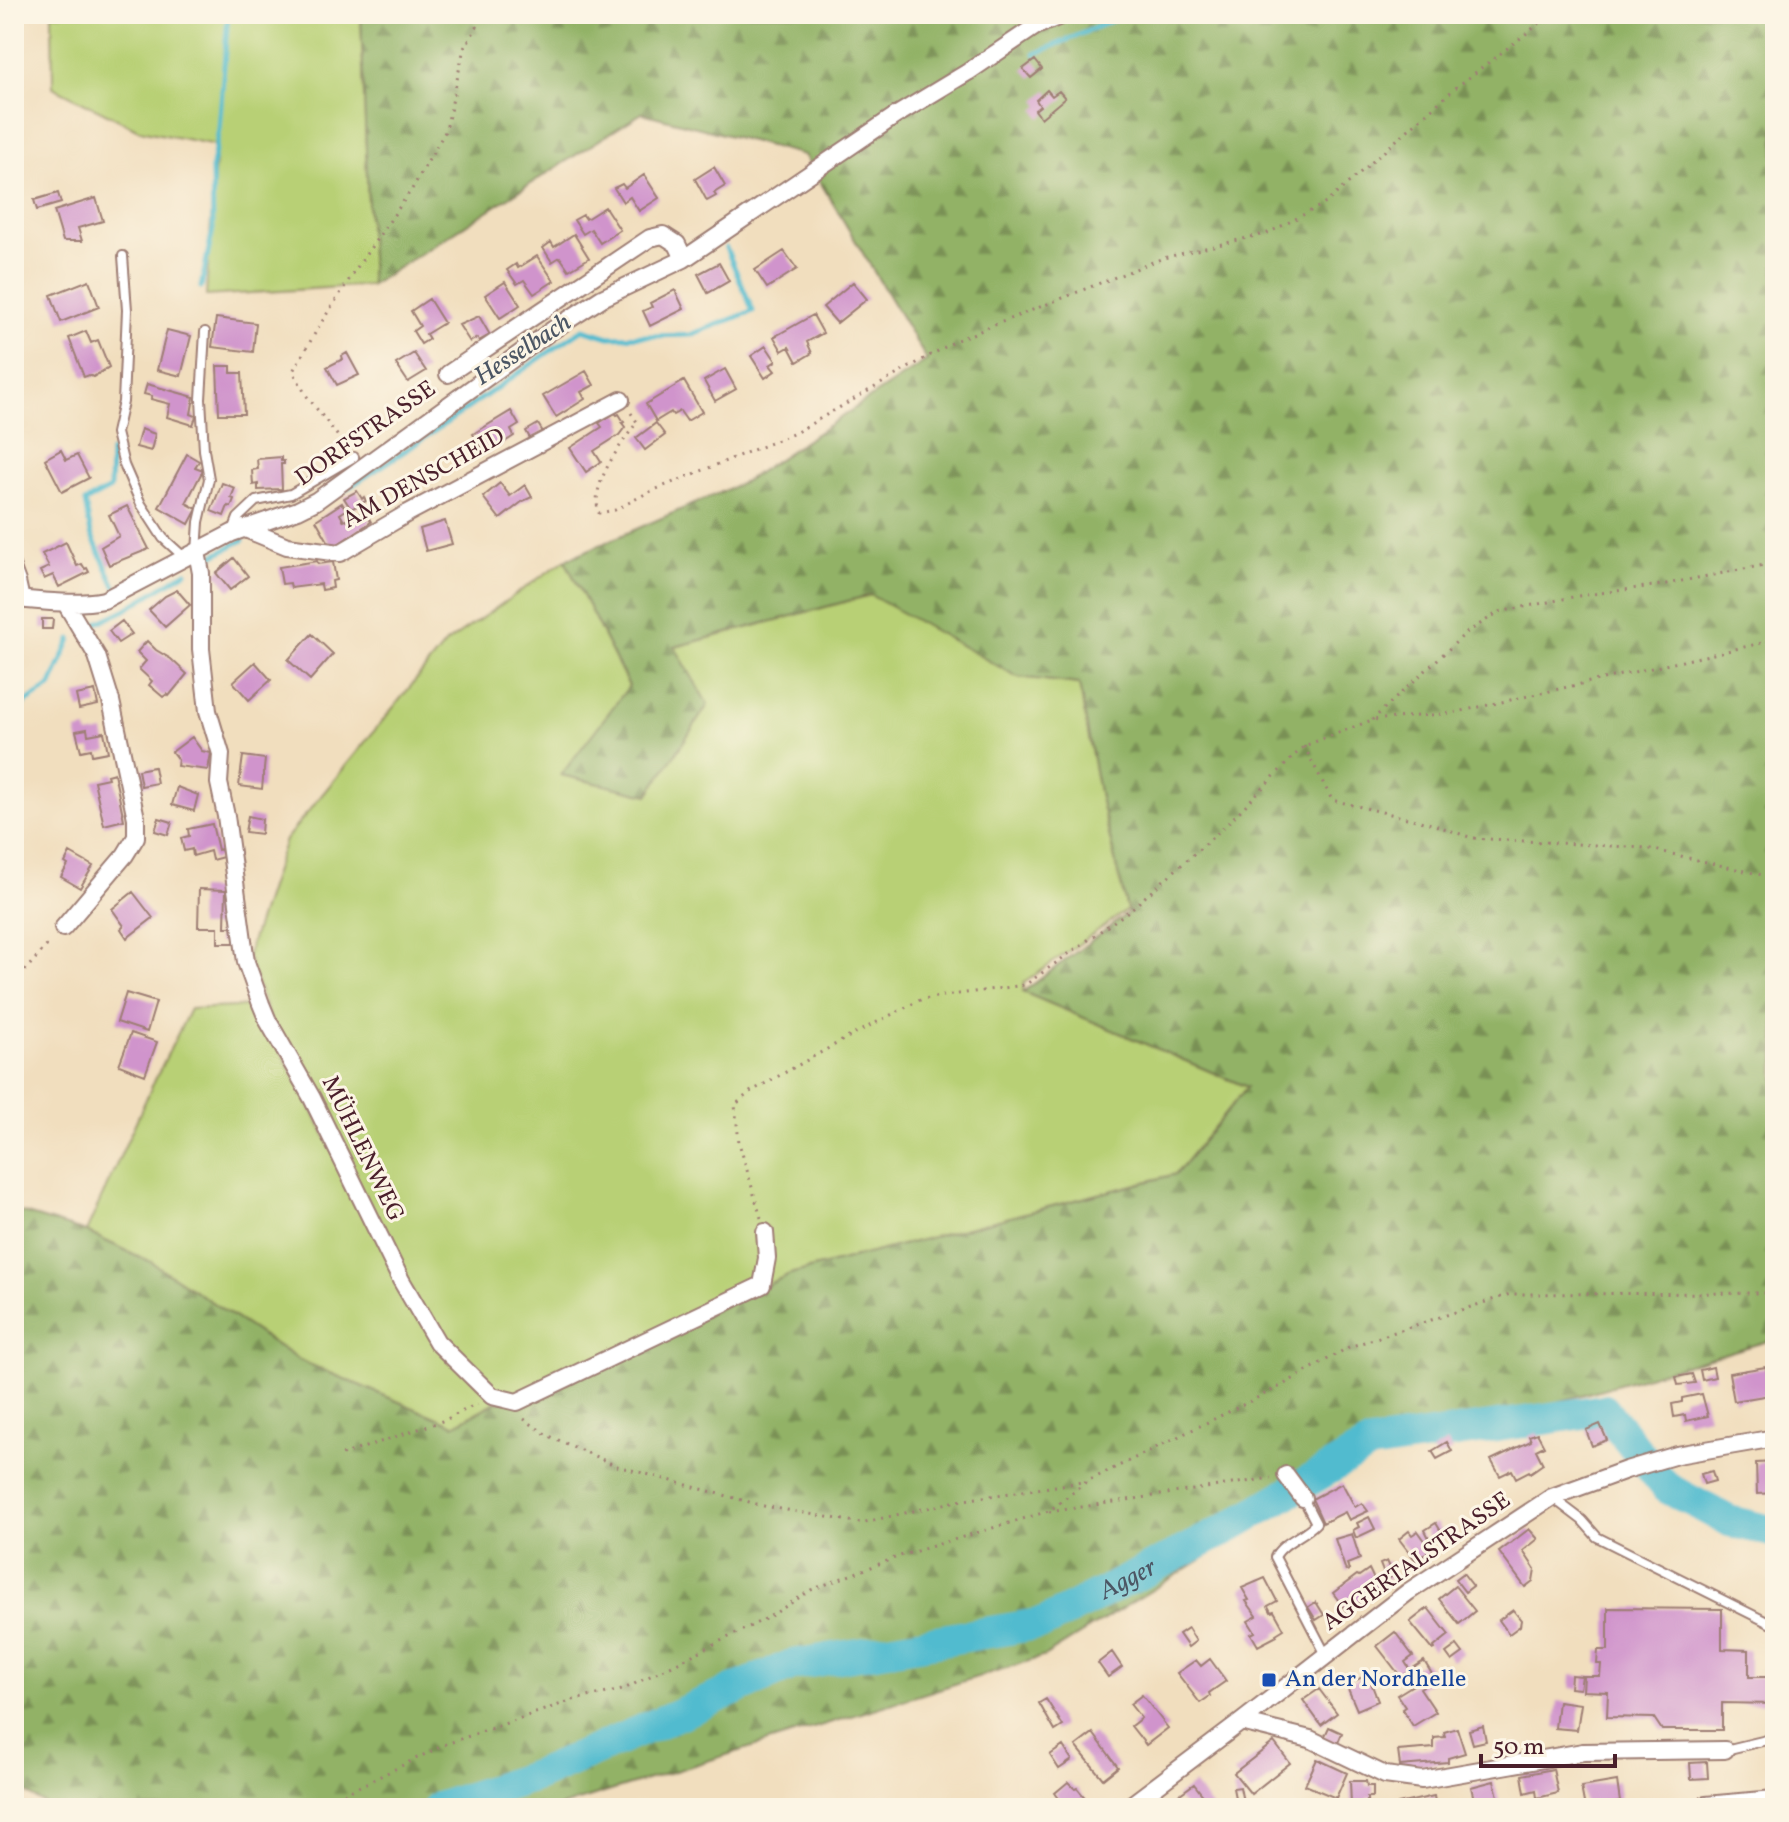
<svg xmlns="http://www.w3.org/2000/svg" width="1789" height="1822" font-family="Vollkorn,serif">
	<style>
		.grass { fill: #b8d075; stroke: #817850; stroke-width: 2 }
		.forest { fill: url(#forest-firs); stroke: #6e6848; stroke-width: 2 }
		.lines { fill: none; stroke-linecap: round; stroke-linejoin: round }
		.stream { stroke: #51bbcf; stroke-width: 5 }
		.river { stroke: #51bbcf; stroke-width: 32 }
		.building { fill: #d094cc }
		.service-casing { stroke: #9e7e74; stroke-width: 12 }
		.minor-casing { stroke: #9e7e74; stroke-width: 20 }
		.secondary-casing { stroke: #9e7e74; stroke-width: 26 }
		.path { stroke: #9e7e74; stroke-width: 3; stroke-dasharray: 2 6; stroke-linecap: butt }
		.service { stroke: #fff; stroke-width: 8 }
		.minor { stroke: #fff; stroke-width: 16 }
		.secondary { stroke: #fff; stroke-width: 22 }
		.transit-dot { fill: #1a4fb4; stroke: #fcf5e5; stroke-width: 3 }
		.labels { text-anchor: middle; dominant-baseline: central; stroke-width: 6; stroke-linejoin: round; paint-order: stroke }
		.street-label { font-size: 24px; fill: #4a1f2b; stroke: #fcf5e5 }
		.transit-label { font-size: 24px; fill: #164399; stroke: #fcf5e5; text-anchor: start }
		.water-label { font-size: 26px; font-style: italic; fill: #4c5664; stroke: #fcf5e5 }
	</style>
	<defs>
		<pattern id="forest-firs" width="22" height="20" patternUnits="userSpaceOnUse" patternTransform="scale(2)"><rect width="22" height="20" fill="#92b266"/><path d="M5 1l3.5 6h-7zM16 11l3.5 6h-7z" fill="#799054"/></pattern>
	</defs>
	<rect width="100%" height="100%" fill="#fcf5e5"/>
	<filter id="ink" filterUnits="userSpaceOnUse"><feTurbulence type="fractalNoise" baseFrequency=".0125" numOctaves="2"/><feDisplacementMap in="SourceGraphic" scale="16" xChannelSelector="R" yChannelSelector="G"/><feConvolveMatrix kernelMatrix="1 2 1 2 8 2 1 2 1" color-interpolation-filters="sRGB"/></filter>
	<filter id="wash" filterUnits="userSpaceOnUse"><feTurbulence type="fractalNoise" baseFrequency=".006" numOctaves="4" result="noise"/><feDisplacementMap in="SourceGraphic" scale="32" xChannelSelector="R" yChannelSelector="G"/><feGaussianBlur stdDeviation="1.8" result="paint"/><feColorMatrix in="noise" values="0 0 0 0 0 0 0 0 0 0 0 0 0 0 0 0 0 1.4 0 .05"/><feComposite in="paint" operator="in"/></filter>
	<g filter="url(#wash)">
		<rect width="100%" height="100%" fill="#f1debe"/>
		<path class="grass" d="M52,14H361L371,285L206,296L216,145L139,130L53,87Z
			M565,560L629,686L675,647L871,595L1018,677L1079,684L1100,797L1127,910L1024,983L1023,992L1247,1087L1176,1174L790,1274L517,1400L491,1393L438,1341L270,1021L247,955L285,840L446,643Z
			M257,1006L434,1342L496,1402L454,1425L299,1360L151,1262L86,1232L152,1086L190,1009Z"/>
		<path class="forest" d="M361,14H1775V1339L1367,1457L1045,1656L556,1808H52L14,1786V1210L86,1232L151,1262L299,1360L454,1425L497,1402L564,1384L790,1274L1176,1174L1247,1087L1023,992L1128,913L1100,797L1079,684L1018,677L870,595L675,647L708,705L648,795L561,775L629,686L565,560L742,483L927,360L804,155L642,113L371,285Z"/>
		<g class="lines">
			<path class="stream" d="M1035,54L1127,14
				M201,287L213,229L212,166L219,129L228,14
				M111,452L110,489L85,502L91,534L115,586
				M341,492C424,441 502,383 583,329L609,337L690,335L753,311L726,248
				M205,560L243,540
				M89,627L125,610L186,572
				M14,710L50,687L71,639"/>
			<path class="river" id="s1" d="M438,1808L538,1775L792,1665L1044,1623L1225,1530L1370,1445L1604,1410L1667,1488L1729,1521L1775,1532"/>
		</g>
		<g id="blocks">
			<path class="building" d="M1035,60L1042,69L1031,78L1023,69Z
				M1047,90L1052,96L1059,91L1065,98L1041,118L1035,110L1040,106L1036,100Z
				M714,167L725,186L714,193L716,196L707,201L695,179Z
				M644,175L659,198L639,211L630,197L623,202L614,188L622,184L625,188Z
				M58,193L61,203L37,210L34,200Z
				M96,198L103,221L78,228L82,241H63L54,211Z
				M605,207L620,230L600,243L591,229L583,234L574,220L583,215L586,219Z
				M574,234L589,258L569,270L560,257L552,262L543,248L551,242L554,247Z
				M784,251L797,269L767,288L755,270Z
				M537,256L554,281L534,294L524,280L517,284L507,270L516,264L518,268Z
				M719,263L729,281L708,293L698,274Z
				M89,280L99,307L61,322L51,295Z
				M505,282L520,305L500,318L485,295Z
				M853,282L867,299L837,323L823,307Z
				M675,290L684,309L650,326L643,311L652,307L650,303Z
				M429,299L444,323L426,334L429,339L421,344L413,331L420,326L411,311Z
				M813,315L823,333L807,342L812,353L797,362L789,347L782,351L774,337Z
				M479,316L490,335L479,341L477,338L470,342L459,325Z
				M216,318L256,323L253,352L212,347Z
				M167,330L191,336L181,376L157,370Z
				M86,331L91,343L98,340L109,367L93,377L89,375L84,377L69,338Z
				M766,346L776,361L770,365L775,371L765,378L751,356Z
				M347,353L359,375L337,385L327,367L343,359L342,356Z
				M414,353L426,371L408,382L396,364Z
				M217,366H231V373H242L244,414H219Z
				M725,369L736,389L715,401L704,381Z
				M586,371L594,385L581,392L585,399L556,417L543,396Z
				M684,381L702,412L687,421L680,411L673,415L671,412L656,421L646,404Z
				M147,384L194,397L191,414L196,416L193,425L167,417L170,404L151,399L152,396L144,394Z
				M511,411L519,425L511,430L514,436L486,454L473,434Z
				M615,413L617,415L619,414L624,422L622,423L625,427L619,435L594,451L601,462L586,472L570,448L602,427L599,423Z
				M656,423L665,435L645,450L636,438Z
				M538,424L543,432L531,440L526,431Z
				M141,429L155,434L151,451L136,447Z
				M61,450L66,460L77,455L89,478L62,492L45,459Z
				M187,454L199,461L195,467L203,470L186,503L197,509L189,524L159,507Z
				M281,457V461H284V464H281L282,489L258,490V484L253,485L252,470L258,469L257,459Z
				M222,483L235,488L231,498L234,499L231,507L228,506L224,516L211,511Z
				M500,483L510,496L525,485L532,497L523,501L500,519L483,497Z
				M357,491L362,499L364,497L366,501L351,509L344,498Z
				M342,503L346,510L340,514L344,521L365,511L371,522L332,548L316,520Z
				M127,506L149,549L109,565L101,547L119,536L109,515Z
				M445,521L452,544L426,551L420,529Z
				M66,542L77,566L82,564L85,569L87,568L89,572L59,587L53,575L44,579L40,571L49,567L42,554Z
				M234,558L248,576L230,590L216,573Z
				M317,561L318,564L333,562L336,580L332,581L333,588L322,590L321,584L291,588L290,583L282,584L279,567Z
				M177,590L190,605L165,627L149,610L165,596Z
				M42,619H53L52,629H42Z
				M122,621L132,634L118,643L109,631Z
				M312,634L333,654L310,680L288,660Z
				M147,641L156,650L171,659L187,674L169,696L167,694L163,697L149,685L152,681L139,669L146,661L137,652Z
				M255,662L271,680L249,700L233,682Z
				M95,691L98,705L79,709L76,695Z
				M87,729L88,735L104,732L108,752L92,755L91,749L81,751L76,731Z
				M192,737L202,751L211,753L208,770L177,766L178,760L172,752Z
				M243,756L265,759L262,789L239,786Z
				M154,767L157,783L141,786L138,770Z
				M114,773L124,820L104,825L94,781L108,778L107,775Z
				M177,787L198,795L194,811L172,805Z
				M248,816L262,819L261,834L245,832Z
				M159,818L172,822L168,835L155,831Z
				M212,824L218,850L221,849L223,857L212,860L210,851L193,856L192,849L184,851L181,838L189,836L188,829Z
				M70,853L93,866L80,888L61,877L68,865L65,863Z
				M199,889L226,890L225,927H236L235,943H218V927H198Z
				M133,892L153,918L127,938L121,929L124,926L112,909Z
				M126,993L156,1002L147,1032L117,1022Z
				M131,1033L157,1042L145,1075L119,1065Z
				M1713,1367L1715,1377L1702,1380L1700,1370Z
				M1766,1367L1770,1395L1734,1401L1729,1373Z
				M1692,1374L1695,1383L1678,1385L1676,1377Z
				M1702,1394L1708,1416L1686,1421L1685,1415L1674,1417L1672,1404L1682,1402V1398Z
				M1600,1424L1607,1440L1592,1446L1586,1430Z
				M1537,1433L1544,1446L1536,1450L1543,1464L1530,1473L1529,1471L1516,1478L1512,1470L1500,1476L1491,1460L1531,1441L1529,1436Z
				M1447,1442L1452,1451L1437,1459L1432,1451Z
				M1775,1462V1493L1757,1494L1756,1463Z
				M1712,1471L1715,1481L1704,1484L1701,1474Z
				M1342,1483L1355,1507L1362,1503L1368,1511L1349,1520L1345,1512L1323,1523L1312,1499Z
				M1369,1517L1375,1529L1356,1538L1353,1530L1359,1527L1357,1523Z
				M1436,1523L1442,1533L1430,1540L1425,1530Z
				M1529,1529L1538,1539L1523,1551L1535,1569L1533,1581L1525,1587L1499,1552Z
				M1409,1531L1412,1535L1418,1531L1431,1549L1416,1561L1399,1539Z
				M1352,1534L1360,1559L1347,1564L1349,1570L1346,1571L1335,1539Z
				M1387,1561L1394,1576L1386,1579L1380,1564Z
				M1369,1569L1378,1588L1347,1612L1333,1593L1357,1575L1359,1576Z
				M1463,1573L1473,1586L1465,1592L1455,1579Z
				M1265,1578L1277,1601L1268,1606L1271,1612L1274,1611L1284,1629L1276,1634L1277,1636L1258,1646L1251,1634L1255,1632L1248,1621L1257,1616L1246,1601L1249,1600L1242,1588Z
				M1455,1586L1475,1611L1459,1624L1439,1599Z
				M1316,1602L1324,1615L1316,1620L1308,1607Z
				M1428,1608L1449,1635L1434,1647L1435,1649L1433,1650L1410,1622Z
				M1608,1608L1722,1609V1649L1749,1650V1677H1775V1704L1722,1703V1730H1662L1654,1718L1607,1717L1608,1692L1583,1691L1584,1676H1600L1601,1664H1597L1598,1650H1608Z
				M1513,1610L1521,1620L1520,1626L1509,1634L1499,1620Z
				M1188,1628L1196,1641L1188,1647L1179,1634Z
				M1395,1632L1413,1656L1405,1662L1410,1670L1424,1661L1435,1679L1420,1688L1436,1712L1413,1726L1402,1709L1405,1707L1397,1695L1418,1682L1410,1670L1401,1677L1377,1646Z
				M1457,1645L1463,1653L1452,1661L1446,1653Z
				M1112,1652L1122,1667L1108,1677L1098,1663Z
				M1210,1659L1226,1681L1209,1693L1210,1696L1200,1703L1177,1673L1196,1660L1201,1666Z
				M1368,1675L1378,1701L1357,1710L1346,1684Z
				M1571,1675L1582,1676L1580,1689L1570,1688Z
				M1319,1689L1337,1713L1321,1725L1303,1700Z
				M1142,1695L1168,1728L1146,1745L1131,1726L1141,1718L1130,1704Z
				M1046,1699L1063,1726L1055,1731L1039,1703Z
				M1558,1701L1581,1704L1577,1730L1555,1728Z
				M1483,1726L1486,1741L1473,1744L1469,1730Z
				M1329,1727L1342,1733L1337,1745L1323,1740Z
				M1457,1728L1465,1753L1448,1758V1762L1400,1766L1398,1751L1434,1748V1738L1445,1737L1444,1732Z
				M1093,1733L1118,1767L1103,1779L1076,1746Z
				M1274,1742L1290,1763L1251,1794L1234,1773Z
				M1063,1746L1072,1760L1059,1769L1050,1755Z
				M1317,1759L1347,1773L1336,1798L1305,1785Z
				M1707,1762L1708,1778L1691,1779L1690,1763Z
				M1553,1769L1558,1793L1537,1798L1536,1790L1525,1793L1522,1775Z
				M1350,1781H1366L1367,1786H1373V1797H1367V1805H1371L1373,1808H1354L1355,1805H1351Z
				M1494,1781L1501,1808H1476L1471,1787Z
				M1617,1781L1620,1802L1594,1808H1585L1581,1787Z
				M1068,1782L1075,1789L1077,1788L1092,1806L1090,1808H1066L1055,1793Z
				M1194,1784L1208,1802L1213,1808H1185L1176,1797Z
				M1240,1787L1243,1802L1236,1803L1233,1788Z
				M1434,1796L1436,1808H1399L1398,1804Z"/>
		</g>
	</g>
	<g filter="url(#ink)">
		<use href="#blocks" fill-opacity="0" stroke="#9e7e74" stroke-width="2"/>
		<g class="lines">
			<g class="service-casing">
				<path id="service" d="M123,256L127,310L123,402L116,433L124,465L141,504L163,538L185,558
					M233,531L238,518L256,501L291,494L354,457
					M197,552L199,522L209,479L204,450L201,399L205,332
					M14,562L21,581L25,599
					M1303,1498L1316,1523C1304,1536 1281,1543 1275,1557L1326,1655
					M1553,1498L1582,1520L1597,1537L1775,1626
					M1725,1750L1775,1738"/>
			</g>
			<g class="minor-casing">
				<path id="minor" d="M448,374L650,238L663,235L677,244L684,259
					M243,528L287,546L340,553L408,513L621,400
					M197,552L201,573V649L208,711L221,754L219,783L226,816L246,962L261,1004L268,1021L312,1098L401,1280L437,1342L492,1396L517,1402L762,1285L767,1258L765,1232
					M14,599C44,601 74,606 104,600L232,533L298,510L316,501L551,331L602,298L684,259L895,116L968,72L1036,26L1065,14
					M63,928L125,855L136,837V818L111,701L97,656L66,604
					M1286,1475L1303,1498
					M1241,1722L1310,1739L1385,1775L1422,1780L1583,1752L1725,1750
					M1127,1808L1241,1722L1408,1592L1552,1497L1626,1470L1677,1455L1775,1438"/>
			</g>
			<g class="secondary-casing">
				<path id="secondary" d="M1706,1808L1775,1802"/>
			</g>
			<path class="path" d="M426,399L438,388
				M631,413L637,422C621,445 589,484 599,513L615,510L647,493L795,433L957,340L1163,258L1268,233L1326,203L1454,89L1552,14
				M347,448L306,395L293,371L321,323L360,263L412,189L446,130L464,48L485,14
				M1372,720L1466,633L1499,612L1578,596L1661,585L1775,563
				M1304,746L1332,800L1432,824L1472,838L1646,848L1775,878
				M14,983L51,941
				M761,1218L739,1143L735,1105L750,1092L854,1034L922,999L1025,985L1130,910L1221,830L1304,746L1372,720L1453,713L1775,640
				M524,1419L547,1435L617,1466L764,1506L861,1523L957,1501L1082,1482
				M342,1455L445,1420L477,1404
				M1049,1512L1271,1478
				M315,1808L446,1744L573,1700L622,1690L769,1617L811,1590L900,1556L1049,1511L1086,1482L1281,1386L1349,1347L1510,1294L1775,1293"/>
			<use href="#service" class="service"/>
			<use href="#minor" class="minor"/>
			<use href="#secondary" class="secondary"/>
		</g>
	</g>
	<rect class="transit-dot" x="1261" y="1672" width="16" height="16" rx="4"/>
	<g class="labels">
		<g class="street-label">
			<text transform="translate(366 434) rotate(-35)">DORFSTRASSE</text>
			<text transform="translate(424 479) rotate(-29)">AM DENSCHEID</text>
			<text transform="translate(362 1149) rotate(64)">MÜHLENWEG</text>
			<text transform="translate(1417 1562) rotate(-35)">AGGERTALSTRASSE</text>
		</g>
		<g class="transit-label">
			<text x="1285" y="1680">An der Nordhelle</text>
		</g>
		<g class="water-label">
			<text transform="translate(523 350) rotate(-33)">Hesselbach</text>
			<text stroke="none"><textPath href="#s1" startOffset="732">Agger</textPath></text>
		</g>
	</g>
	<rect width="1789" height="1822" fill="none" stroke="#fcf5e5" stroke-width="48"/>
	<path d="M1481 1754v12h134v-12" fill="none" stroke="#4a1f2b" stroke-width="4"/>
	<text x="1493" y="1754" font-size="24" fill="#4a1f2b" stroke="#fcf5e5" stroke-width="6" paint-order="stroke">50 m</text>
</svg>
